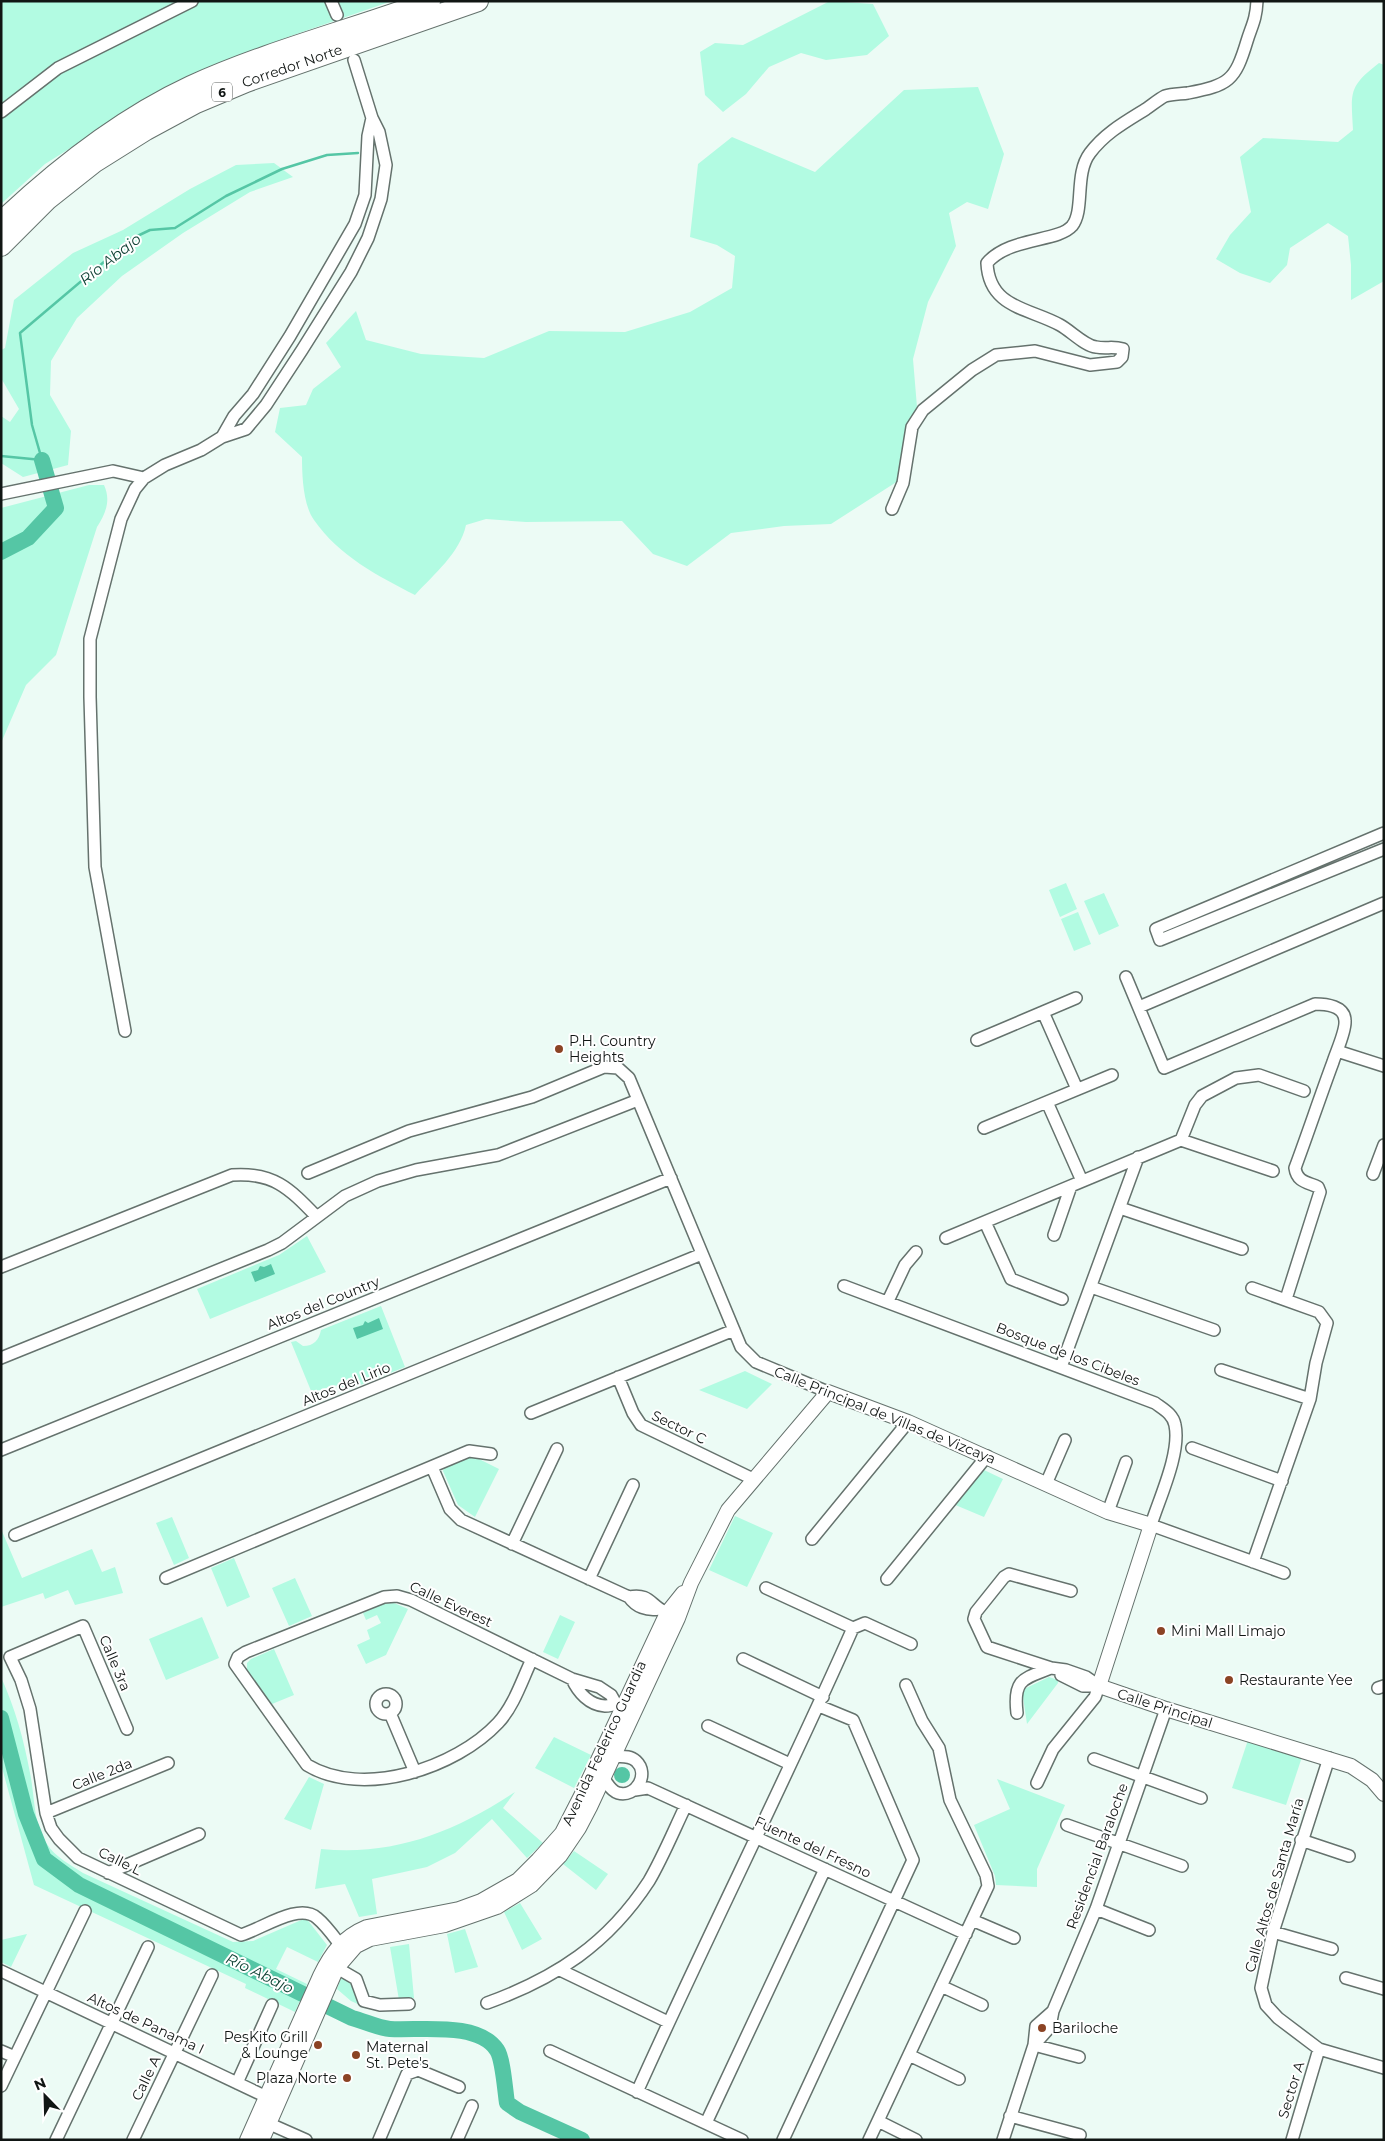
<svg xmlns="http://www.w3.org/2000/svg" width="1385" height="2141" font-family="Montserrat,sans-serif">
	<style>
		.green { fill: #b2fbe2 }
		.water { fill: #55c6a5 }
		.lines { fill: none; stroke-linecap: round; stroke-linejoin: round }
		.stream { stroke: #55c6a5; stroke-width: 2.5 }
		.river { stroke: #55c6a5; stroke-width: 16 }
		.minor-casing { stroke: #65726d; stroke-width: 14 }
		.tertiary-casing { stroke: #65726d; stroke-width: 16 }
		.motorway-casing { stroke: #65726d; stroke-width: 22 }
		.minor { stroke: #fff; stroke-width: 11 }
		.tertiary { stroke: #fff; stroke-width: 14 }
		.motorway { stroke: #fff; stroke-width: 20 }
		.poi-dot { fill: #8b4324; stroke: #fff; stroke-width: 2 }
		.labels { text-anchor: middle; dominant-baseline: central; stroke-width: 4; stroke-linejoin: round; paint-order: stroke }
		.shield { fill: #fff; stroke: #585c5a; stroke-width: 1 }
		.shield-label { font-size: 12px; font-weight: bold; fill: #111614 }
		.street-label { font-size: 14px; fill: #111614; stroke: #fff }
		.poi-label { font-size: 14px; fill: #111614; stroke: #fff; text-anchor: start }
		.water-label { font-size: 15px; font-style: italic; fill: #114235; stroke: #fff }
	</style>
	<rect width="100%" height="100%" fill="#ecfbf5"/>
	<path class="green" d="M1,1H392L285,38L176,82L45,164L1,204Z
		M830,1L873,4L889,36L867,55L826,60L801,53L769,67L746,94L723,112L705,95L700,52L715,43L743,45Z
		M1379,63L1384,65V281L1351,300V265L1348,236L1328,223L1290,248L1287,265L1270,283L1240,273L1216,259L1230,235L1251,212L1240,157L1263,138L1338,142L1353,130C1351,92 1348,87 1379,63Z
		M978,87L1004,154L988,209L967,202L949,213L956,246L928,302L913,359L917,407L905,431L898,481L831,524L784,526L731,533L687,566L653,554L622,521L526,522L486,519L466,525C460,553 434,574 415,595C378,576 339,556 314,520C303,505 302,475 302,457L275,432L280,408L306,405L313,389L341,367L326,343L356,311L366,340L421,354L484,358L549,331L625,332L690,312L732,288L735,256L717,245L690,237L698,164L732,137L815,172L904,90Z
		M274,163L293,177L250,192L183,233L122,276L77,318L51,361L50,395L71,431L68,465L23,477L1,463V416L10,422L19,409L1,378V350L5,348L14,300L73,253L123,230L190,189L236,165Z
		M89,485H104C111,500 106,513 97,527L56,655L26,685L1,743V508Z
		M1066,883L1077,909L1060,917L1049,890Z
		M1104,893L1119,926L1099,935L1084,901Z
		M1078,912L1091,944L1074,951L1061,919Z
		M307,1236L326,1272L210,1319L197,1289L279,1255Z
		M381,1306L405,1367L348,1390C336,1381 320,1386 320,1401L316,1403L291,1342L296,1341L303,1346C314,1346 319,1340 321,1330Z
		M745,1371L772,1384L747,1409L699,1390Z
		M473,1456L499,1469L475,1517L458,1505L443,1471L445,1466Z
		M984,1470L1003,1479L984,1517L953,1504Z
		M735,1516L773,1533L747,1587L709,1570Z
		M172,1517L189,1558L174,1565L156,1523Z
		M1,1529L22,1578L92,1549L102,1572L115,1567L123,1593L75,1605L68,1590L45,1599L43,1593L1,1607Z
		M234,1558L250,1597L227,1607L211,1568Z
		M295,1578L312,1616L289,1626L272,1588Z
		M394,1603L408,1609L386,1655L366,1664L357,1645L370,1639L367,1630L381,1623L377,1615L366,1620L363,1613L383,1604Z
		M560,1615L575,1622L558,1659L543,1652Z
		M202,1617L219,1658L166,1680L149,1639Z
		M274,1649L294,1695L272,1704L247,1670V1663L251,1659Z
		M1,1677C15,1708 24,1740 30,1773C35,1796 33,1824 47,1844C55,1857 71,1865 83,1873L233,1942L253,1941L306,1918L327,1945L318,1962L287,1947L276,1969L307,1984L295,2012L245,1988L246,1984L34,1885L1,1764Z
		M1049,1677L1058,1680V1683L1027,1724L1022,1690Z
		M554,1737L591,1755L574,1788L535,1768Z
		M1248,1740L1302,1757L1286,1805L1232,1788Z
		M309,1777L324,1784L311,1830L284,1819Z
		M997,1779L1065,1805L1037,1869V1887L996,1885L995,1876L974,1825L1010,1809Z
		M515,1792L503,1808L543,1843L527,1858L492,1819L455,1853L427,1867L372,1879L377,1914L359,1917L345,1884L315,1889L321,1849C393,1856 453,1833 515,1792Z
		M574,1851L608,1874L596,1890L563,1864Z
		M520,1903L542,1939L522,1950L504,1912Z
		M465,1929L478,1967L455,1973L447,1934Z
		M27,1934L11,1967L1,1962V1940Z
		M409,1944L414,1998L399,2000L390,1947Z
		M341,1978L354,1981L360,2005L351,2001L337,1989Z"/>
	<path class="water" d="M271,1264L275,1274L255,1282L251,1272L258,1270L260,1266L264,1267Z
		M379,1318L383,1329L357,1339L353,1328L363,1325L365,1321L368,1323Z
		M614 1775a8 8 0 1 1 16 0a8 8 0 1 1-16 0Z"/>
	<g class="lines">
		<path class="stream" d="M1,456L42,460L32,425L20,333L131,239L150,230L175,228L226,196L282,169L327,155L358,153"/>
		<path class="river" d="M1,552L28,538L56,508L42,460
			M1,1718L26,1814L44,1859L79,1885L352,2018C364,2021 378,2028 390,2029C419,2031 478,2021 497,2050C503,2059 505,2090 507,2103L520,2112L582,2140"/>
		<g class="minor-casing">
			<path id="minor" d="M331,1L337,15
				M1,112L58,68L192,1
				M222,437L234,416L253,394L290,336L355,224L365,195L368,136L372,118
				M1,494L113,471L144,478
				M892,509L903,483L912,427L923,410L972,370L996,355L1035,351L1090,365L1117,362L1122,357L1123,349C1113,346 1106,349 1096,347C1085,346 1071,331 1060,325C1029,308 989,308 987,263C1009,237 1058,242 1072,226C1085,210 1074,174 1090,153C1105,133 1125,122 1146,109C1152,105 1159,99 1165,96C1172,94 1181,94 1188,93C1229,85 1235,81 1247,41C1252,25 1256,20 1257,1
				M1384,833L1156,929L1160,940L1384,849
				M1126,977L1164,1068L1315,1004C1326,1004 1345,1006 1345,1021C1346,1031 1336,1052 1333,1062C1320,1097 1308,1133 1295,1168C1297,1182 1307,1182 1318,1187L1320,1192L1286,1299
				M1139,1007L1384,903
				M1043,1012L1077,1089
				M125,1031L95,867L90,697V639L121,519L135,489L144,478L165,465L201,450L222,437L246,429L266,405L302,350L351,272L368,238L381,199L386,165L379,132L372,118L354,60
				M977,1040L1076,998
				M1337,1051L1384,1066
				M1047,1102L1082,1181
				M984,1128L1112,1075
				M1181,1140L1195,1105L1202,1096L1236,1078L1259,1075L1304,1091
				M308,1173L409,1131L532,1097L604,1067L618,1068L629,1078L741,1347L756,1362L828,1392
				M1373,1174L1384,1145
				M1120,1208L1242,1249
				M985,1222L1011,1279L1062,1299
				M1054,1235L1071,1186
				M946,1238L1181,1140L1273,1171
				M1,1267L232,1175C273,1172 289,1188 316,1216
				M844,1286L1155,1403C1163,1409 1173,1414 1175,1425C1181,1453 1159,1499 1151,1525L1284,1573
				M1091,1287L1214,1330
				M1252,1288L1319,1312L1327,1323L1316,1363L1310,1399L1253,1562
				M888,1301L905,1265L916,1252
				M1,1358L268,1250L282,1243L345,1196L378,1181L416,1170L498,1155L638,1100
				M1061,1367L1138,1157
				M1221,1370L1310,1399
				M618,1377L633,1413L641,1425L753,1479
				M531,1413L734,1330
				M1192,1448L1282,1481
				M1,1450L671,1178
				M432,1467L450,1509L461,1520L629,1597C636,1607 647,1611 659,1609
				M1046,1484L1065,1440
				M1108,1512L1126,1462
				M15,1535L702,1254
				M812,1539L908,1422
				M512,1544L557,1449
				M166,1578L469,1451L491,1454
				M589,1579L633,1485
				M887,1579L987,1456
				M766,1588L853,1628
				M1071,1591L1009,1574L1004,1577L976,1612L974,1619L987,1647L1051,1668L1066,1670L1086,1677L1099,1686
				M629,1597C650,1593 650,1605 665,1612
				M10,1657L21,1680L30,1709L46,1813L51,1828L59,1839L78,1858L241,1935C262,1929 299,1902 317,1918C328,1927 336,1940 345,1951
				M10,1657L83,1626L127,1729
				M532,1659C522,1680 514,1706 498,1723C456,1768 363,1799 307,1765L235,1664L238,1657L246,1652L384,1597L397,1596L411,1600L572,1679L599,1687L611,1695L616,1704
				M743,1659L823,1697
				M1061,1675L1083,1686H1099
				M572,1679C578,1692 589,1705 605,1706C612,1706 615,1703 621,1706
				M1378,1688L1384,1686
				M376 1704a10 10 0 1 1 20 0a10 10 0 1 1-20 0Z
				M390,1713L415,1772
				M1017,1713C1013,1679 1023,1679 1051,1668
				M708,1726L790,1764
				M1329,1758L1273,1932L1261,1988L1266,2005L1278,2018L1319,2049L1384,2068
				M1094,1759L1201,1798
				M599,1775C607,1779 608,1790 618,1793C636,1798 650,1774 636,1761C627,1753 616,1759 607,1755
				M1037,1783L1053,1749L1095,1697L1099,1686
				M635,1790L648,1788L966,1934
				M46,1813L168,1763
				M1067,1825L1182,1866
				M1301,1840L1349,1856
				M108,1873L199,1834
				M1096,1909L1149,1930
				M972,1920L1014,1938
				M1273,1932L1332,1949
				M337,1968L356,1979L364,2001L380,2005L409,2004
				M560,1970L668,2022
				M1,1971L273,2100
				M1346,1978L1384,1989
				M941,1986L982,2005
				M487,2003C556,1978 608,1944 649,1881C663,1857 674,1830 686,1805
				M1034,2045L1050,2027L1053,2011L1096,1909L1166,1709
				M1034,2045L1079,2057
				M1,2051L15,2057
				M550,2051L742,2140
				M909,2055L959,2079
				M237,2083L272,2005
				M1,2086L85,1911
				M637,2092C707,1936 784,1784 853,1628L865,1623L911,1644
				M1010,2116L1080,2135
				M263,2121L306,2140
				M878,2121L916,2140
				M706,2123L825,1869
				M56,2140L148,1947
				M133,2140L212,1975
				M379,2140L407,2074L418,2070L459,2087
				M457,2140L472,2106
				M783,2140L913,1860L853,1720L819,1706
				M869,2140L988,1886L986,1875L950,1800L939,1748L922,1721L906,1685
				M1003,2140L1034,2045L1036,2026L1053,2011
				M1292,2140L1319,2049"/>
		</g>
		<g class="tertiary-casing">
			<path id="tertiary" d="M247,2140L320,1976C331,1953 343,1937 367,1927L459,1909L481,1901L518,1880L538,1860L562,1833L583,1792L667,1613L683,1593
				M262,2140L337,1968L356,1946L370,1939L445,1925L497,1907L532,1885L560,1856L579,1828L590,1807L678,1618L691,1583L728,1510L828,1392L908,1422L1108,1512L1151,1525L1099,1686L1166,1709L1351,1766L1372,1780L1384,1794"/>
		</g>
		<g class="motorway-casing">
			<path id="motorway" d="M1,222C58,168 120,119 191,86C268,51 351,30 430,1
				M1,246L47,200L95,162L146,130L196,103L246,82L478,1"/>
		</g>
		<use href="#minor" class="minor"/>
		<use href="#tertiary" class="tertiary"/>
		<use href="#motorway" class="motorway"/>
	</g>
	<g class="poi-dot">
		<circle cx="559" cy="1049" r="5"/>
		<circle cx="1161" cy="1631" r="5"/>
		<circle cx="1229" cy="1680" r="5"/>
		<circle cx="1042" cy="2028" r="5"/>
		<circle cx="318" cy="2045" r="5"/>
		<circle cx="356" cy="2055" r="5"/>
		<circle cx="347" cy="2078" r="5"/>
	</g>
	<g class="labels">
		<rect class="shield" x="212" y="82.5" width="20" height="19" rx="4"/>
		<g class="shield-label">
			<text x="222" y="92">6</text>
		</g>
		<g class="street-label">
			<text transform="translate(292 66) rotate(-19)">Corredor Norte</text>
			<text transform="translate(323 1303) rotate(-22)">Altos del Country</text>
			<text transform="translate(1068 1354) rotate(21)">Bosque de los Cibeles</text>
			<text transform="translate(346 1384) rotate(-22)">Altos del Lirio</text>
			<text transform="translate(885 1415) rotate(22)">Calle Principal de Villas de Vizcaya</text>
			<text transform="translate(679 1427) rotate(26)">Sector C</text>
			<text transform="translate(451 1604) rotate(25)">Calle Everest</text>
			<text transform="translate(115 1663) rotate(67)">Calle 3ra</text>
			<text transform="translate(1165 1708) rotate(18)">Calle Principal</text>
			<text transform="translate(604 1743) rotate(-65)">Avenida Federico Guardia</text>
			<text transform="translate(102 1774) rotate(-22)">Calle 2da</text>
			<text transform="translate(813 1847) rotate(25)">Fuente del Fresno</text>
			<text transform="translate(1097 1856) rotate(-70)">Residencial Baraloche</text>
			<text transform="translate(120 1861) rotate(26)">Calle L</text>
			<text transform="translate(1274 1885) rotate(-74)">Calle Altos de Santa María</text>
			<text transform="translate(146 2023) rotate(25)">Altos de Panama I</text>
			<text transform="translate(146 2078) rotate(-64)">Calle A</text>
			<text transform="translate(1291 2090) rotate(-73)">Sector A</text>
		</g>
		<g class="poi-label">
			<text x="569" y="1041">P.H. Country<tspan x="569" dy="16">Heights</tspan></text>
			<text x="1171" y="1631">Mini Mall Limajo</text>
			<text x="1239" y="1680">Restaurante Yee</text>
			<text x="1052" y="2028">Bariloche</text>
			<text x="308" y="2037" text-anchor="end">PesKito Grill<tspan x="308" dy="16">&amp; Lounge</tspan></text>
			<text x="366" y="2047">Maternal<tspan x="366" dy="16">St. Pete's</tspan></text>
			<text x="337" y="2078" text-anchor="end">Plaza Norte</text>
		</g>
		<g class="water-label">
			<text transform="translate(110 259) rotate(-38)">Río Abajo</text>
			<text transform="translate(260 1973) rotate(26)">Río Abajo</text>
		</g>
	</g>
	<rect width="1385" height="2141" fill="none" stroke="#111614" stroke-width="5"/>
	<g transform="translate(45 2096) rotate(337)" stroke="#ffffff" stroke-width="4" paint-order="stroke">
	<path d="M0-4L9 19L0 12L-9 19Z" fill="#111614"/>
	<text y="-8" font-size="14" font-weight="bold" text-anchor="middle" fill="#111614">N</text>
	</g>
</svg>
